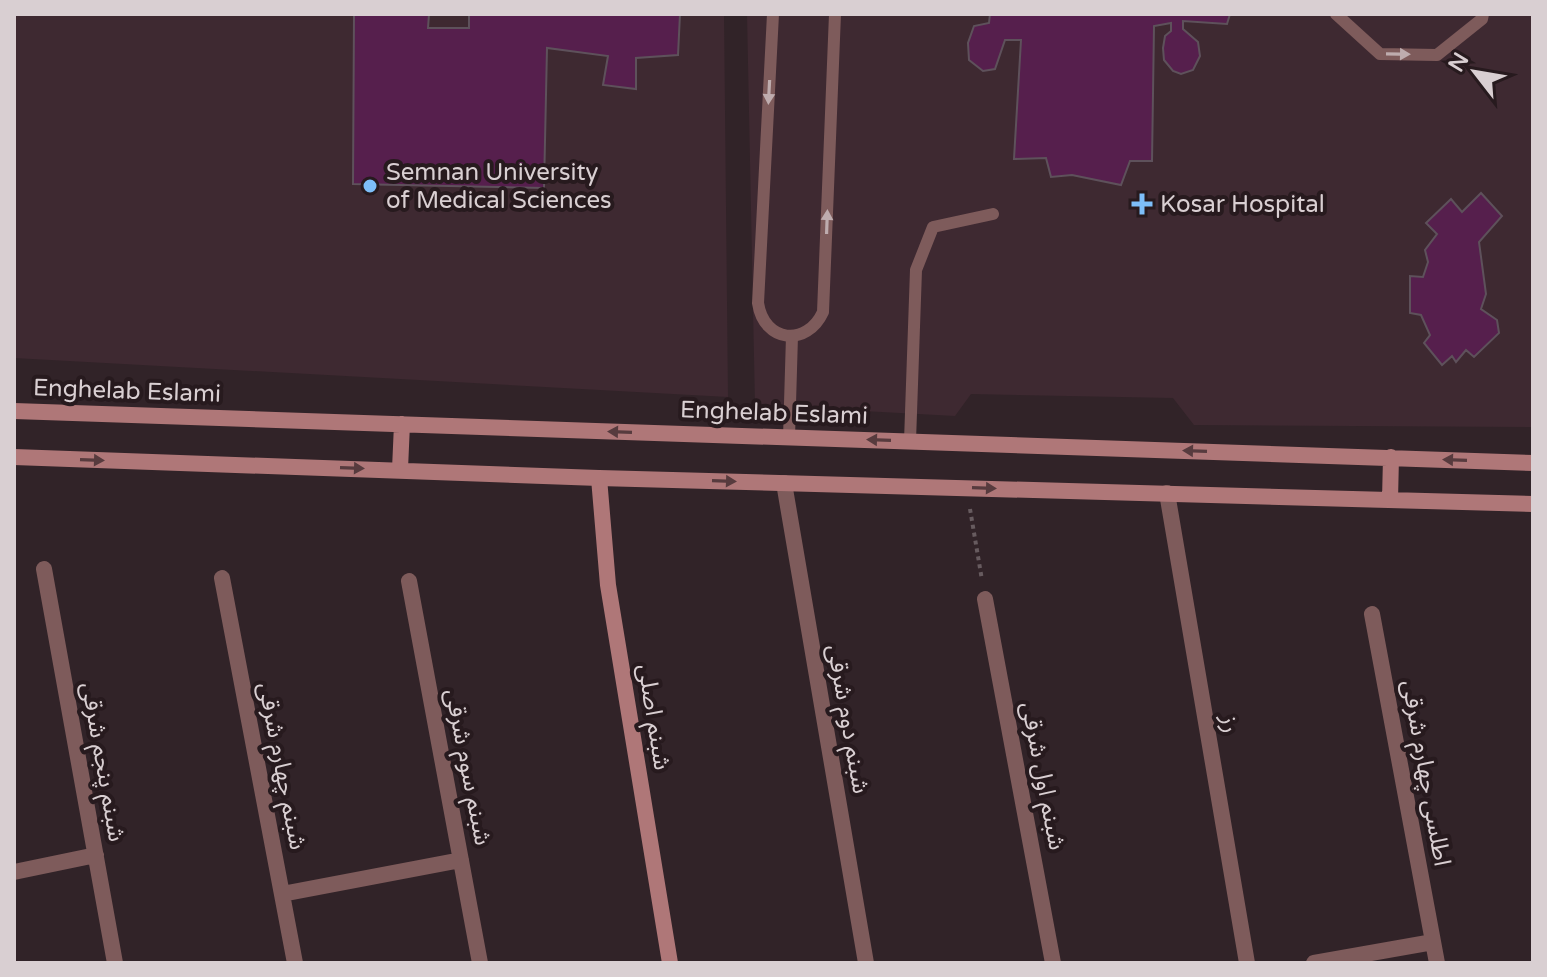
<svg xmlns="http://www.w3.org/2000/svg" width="1547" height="977" font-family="'Varela Round','Noto Sans Arabic',sans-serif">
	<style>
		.built { fill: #3e2931 }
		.building { fill: #561f4d; stroke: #5e515b; stroke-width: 2 }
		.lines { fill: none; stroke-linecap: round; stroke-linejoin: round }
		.path { stroke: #675b5f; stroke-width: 4; stroke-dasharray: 4 4; stroke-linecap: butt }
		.lane { stroke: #7e5b5b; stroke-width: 12 }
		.street { stroke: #7e5b5b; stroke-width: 16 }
		.secondary { stroke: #af7778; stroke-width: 16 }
		.oneway { fill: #beacae }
		.oneway2 { fill: #573b3e }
		.poi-dot { fill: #7dbef9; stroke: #271a1e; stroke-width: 3 }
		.labels { text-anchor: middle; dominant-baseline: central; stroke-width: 8; stroke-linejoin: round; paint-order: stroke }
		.poi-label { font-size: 24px; fill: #d9cfd2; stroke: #271a1e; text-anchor: start }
		.street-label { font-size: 24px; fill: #d9cfd2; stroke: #271a1e }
	</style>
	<rect width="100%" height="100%" fill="#312328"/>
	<path class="built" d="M14,14H724L728,397L14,358Z
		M747,14H1533V427L1194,425L1173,398L971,394L955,416L755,405Z"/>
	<path class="building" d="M354,14H429L428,28H469V14H680L678,55L636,58V89L603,85L608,56L547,48L544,188L353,184Z
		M990,14H1230L1227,24L1183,21V29L1198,42L1200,56L1193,70L1181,74L1173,71L1164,60L1163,48L1165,36L1171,31V23L1154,26L1152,161H1130L1121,185L1072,175L1051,177L1046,158L1014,159L1021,40H1005L995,69L983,71L969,60L968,43L974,26L989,23Z
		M1481,193L1502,216L1479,242L1486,294L1481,309L1497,320L1499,333L1474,357L1466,350L1456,362L1452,356L1442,365L1424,343L1430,335L1421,315L1410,313V276L1423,277L1428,262L1425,250L1437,234L1426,223L1451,199L1462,212Z"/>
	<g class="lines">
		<path class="path" d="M970,509L982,580"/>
		<path class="lane" d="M773,14L758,303C764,343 807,347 823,312L835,14
			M1336,14L1380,54L1437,55L1482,19L1483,14
			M789,437L792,336
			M910,441L916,270L933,227L993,214"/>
		<path class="street" d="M784,483L866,963
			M1167,493L1247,963
			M44,569L115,963
			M222,578L295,963
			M409,581L480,963
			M985,599L1053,963
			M1372,614L1437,963
			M14,872L96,855
			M282,894L461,860
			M1314,963L1433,942"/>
		<path class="secondary" d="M14,411L1533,463
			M14,457L599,478L1533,504
			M400,469L402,424
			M599,478L608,585L670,963
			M1390,500L1391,457"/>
	</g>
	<defs><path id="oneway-solid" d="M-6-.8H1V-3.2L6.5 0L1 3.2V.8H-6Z" transform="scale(2)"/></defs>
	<g class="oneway">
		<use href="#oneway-solid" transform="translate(1398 54) rotate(1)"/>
		<use href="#oneway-solid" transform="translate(769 92) rotate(93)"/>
		<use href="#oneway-solid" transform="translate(827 222) rotate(-88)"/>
	</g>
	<g class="oneway2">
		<use href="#oneway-solid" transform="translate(620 432) rotate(-178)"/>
		<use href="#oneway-solid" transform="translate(879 440) rotate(-178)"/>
		<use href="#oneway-solid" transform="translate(1195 451) rotate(-178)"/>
		<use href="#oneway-solid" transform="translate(92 460) rotate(2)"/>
		<use href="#oneway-solid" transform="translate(1455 460) rotate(-178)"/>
		<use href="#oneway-solid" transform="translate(352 468) rotate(2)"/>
		<use href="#oneway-solid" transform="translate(724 481) rotate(2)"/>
		<use href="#oneway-solid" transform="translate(984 488) rotate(2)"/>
	</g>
	<g class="poi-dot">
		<circle cx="370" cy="186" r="8"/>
		<path d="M1138 192h8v8h8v8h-8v8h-8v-8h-8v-8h8z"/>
	</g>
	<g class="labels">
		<g class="poi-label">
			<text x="386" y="172">Semnan University<tspan x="386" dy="28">of Medical Sciences</tspan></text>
			<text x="1160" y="204">Kosar Hospital</text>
		</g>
		<g class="street-label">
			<text transform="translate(127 391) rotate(2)">Enghelab Eslami</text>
			<text transform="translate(774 413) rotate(2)">Enghelab Eslami</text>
			<text transform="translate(654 717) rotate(81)">شبنم اصلی</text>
			<text transform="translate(848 719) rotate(80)">شبنم دوم شرقی</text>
			<text transform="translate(1230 724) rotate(81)">رز</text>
			<text transform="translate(103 762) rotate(80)">شبنم پنجم شرقی</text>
			<text transform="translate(282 766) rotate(79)">شبنم چهارم شرقی</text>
			<text transform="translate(468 767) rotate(79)">شبنم سوم شرقی</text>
			<text transform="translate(1426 773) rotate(80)">اطلسی چهارم شرقی</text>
			<text transform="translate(1043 776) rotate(79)">شبنم اول شرقی</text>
		</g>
	</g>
	<rect width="1547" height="977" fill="none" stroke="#d9cfd2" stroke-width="32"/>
	<g transform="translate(1475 72) rotate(301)" stroke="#271a1e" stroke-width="6" paint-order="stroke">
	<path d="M0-6L14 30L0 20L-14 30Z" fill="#d9cfd2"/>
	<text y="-12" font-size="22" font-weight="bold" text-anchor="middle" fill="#d9cfd2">N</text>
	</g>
</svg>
